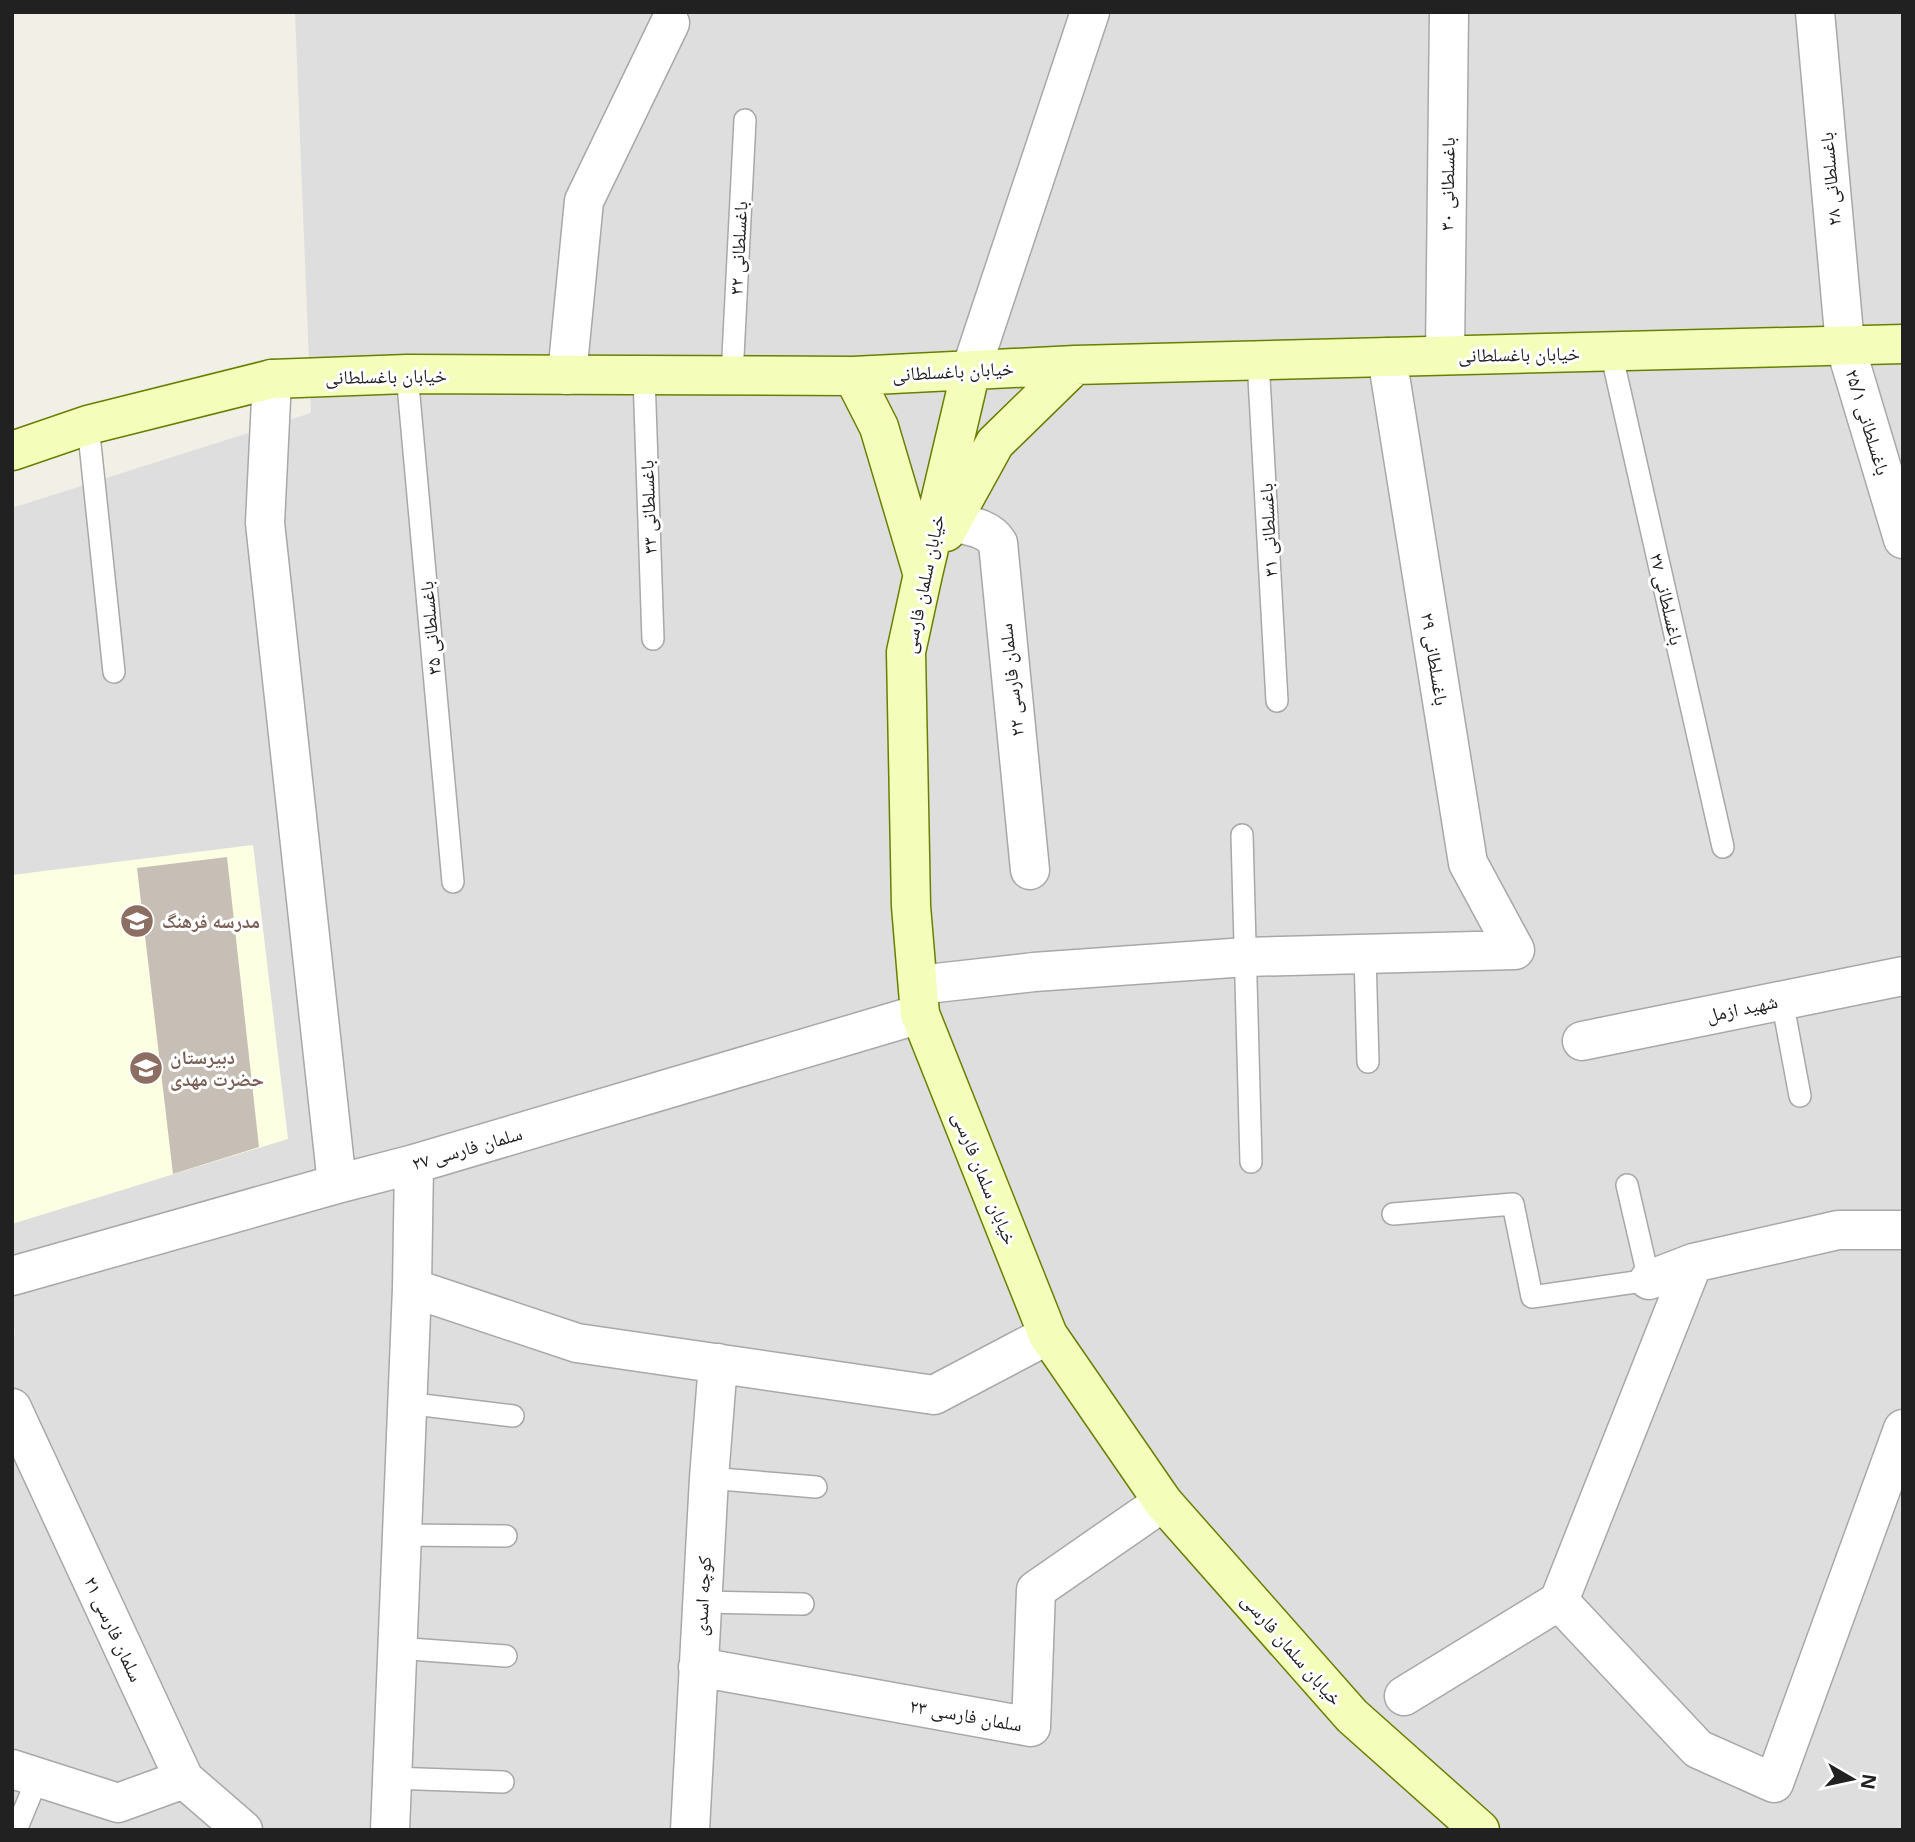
<svg xmlns="http://www.w3.org/2000/svg" width="1915" height="1842" font-family="'Noto Sans','Noto Naskh Arabic',sans-serif">
	<style>
		.residential { fill: #dfdede }
		.education { fill: #fdffe3 }
		.building { fill: #c7bfb6 }
		.lines { fill: none; stroke-linecap: round; stroke-linejoin: round }
		.lane-casing { stroke: #a8a8a8; stroke-width: 24 }
		.street-casing { stroke: #a8a8a8; stroke-width: 41 }
		.secondary-casing { stroke: #678000; stroke-width: 41 }
		.lane { stroke: #fff; stroke-width: 21 }
		.street { stroke: #fff; stroke-width: 38 }
		.secondary { stroke: #f4fdba; stroke-width: 38 }
		.labels { text-anchor: middle; dominant-baseline: central; stroke-width: 6; stroke-linejoin: round; paint-order: stroke }
		.street-label { font-size: 19px; fill: #212121; stroke: #fff }
		.education-label { font-size: 19px; font-weight: bold; fill: #785e54; stroke: #fff; text-anchor: start }
	</style>
	<rect width="100%" height="100%" fill="#f2efe7"/>
	<path class="residential" d="M295,12H1903V1830H12V1336L15,1335L12,1304V508L311,413Z"/>
	<path class="education" d="M253,845L288,1139L12,1224V875Z"/>
	<path class="building" d="M227,857L259,1147L173,1174L137,868Z"/>
	<g class="lines">
		<g class="lane-casing">
			<path id="lane" d="M1611,352L1723,847
				M1258,360L1277,701
				M407,374L453,882
				M644,376L653,639
				M732,376L745,120
				M88,425L114,672
				M1242,835L1251,1162
				M1365,955L1368,1062
				M1782,1000L1800,1096
				M1393,1214L1513,1204L1532,1297L1649,1280L1627,1185
				M406,1403L513,1416
				M709,1478L816,1487
				M401,1535L506,1536
				M702,1602L803,1604
				M396,1648L506,1656
				M392,1778L503,1782
				M16,1830L38,1777"/>
		</g>
		<g class="street-casing">
			<path id="street" d="M1815,12L1845,345L1903,539
				M1445,355L1449,12
				M971,370L1090,12
				M567,375L584,201L670,23
				M272,379L265,523L337,1184
				M951,522C968,526 988,527 998,543L1030,870
				M918,985L1034,972L1246,957L1515,950L1468,863L1387,357
				M1582,1041L1903,976
				M12,1276L337,1184L414,1164L920,1014
				M1649,1280L1693,1263L1838,1230H1903
				M412,1288L577,1343L934,1395L1048,1335
				M12,1408L184,1779L243,1830
				M1559,1601L1698,1749L1774,1783L1903,1429
				M698,1667L1031,1727L1036,1590L1163,1502
				M1404,1696L1559,1601L1693,1263
				M12,1769L118,1803L184,1779
				M390,1830L412,1288L414,1164
				M690,1830L709,1478L718,1363"/>
		</g>
		<g class="secondary-casing">
			<path id="secondary" d="M971,370L923,574L906,652L911,906L920,1014L1048,1335L1163,1502L1352,1716L1480,1830
				M853,376L879,427L922,572
				M12,451L88,425L272,379L407,374L853,376L1075,365L1903,344
				M946,532L995,443L1075,365"/>
		</g>
		<use href="#lane" class="lane"/>
		<use href="#street" class="street"/>
		<use href="#secondary" class="secondary"/>
	</g>
	<defs>
		<g id="school-disc" transform="scale(1.75)"><circle r="9.5" fill="#8d6e63" stroke="#fff"/><path d="M0-5L7-2L0 1L-7-2ZM-4 1L0 2.5L4 1V4Q0 6-4 4Z" fill="#fff"/></g>
	</defs>
	<g fill-rule="evenodd">
		<use href="#school-disc" x="137" y="921"/>
		<use href="#school-disc" x="146" y="1068"/>
	</g>
	<g class="labels">
		<g class="street-label">
			<text transform="translate(1830 179) rotate(-95)">باغسلطانی ۲۸</text>
			<text transform="translate(1447 184) rotate(-89)">باغسلطانی ۳۰</text>
			<text transform="translate(738 248) rotate(-87)">باغسلطانی ۳۲</text>
			<text transform="translate(1519 354) rotate(-1)">خیابان باغسلطانی</text>
			<text transform="translate(953 371) rotate(-3)">خیابان باغسلطانی</text>
			<text transform="translate(386 376) rotate(-1)">خیابان باغسلطانی</text>
			<text transform="translate(1868 422) rotate(73)">باغسلطانی ۲۵/۱</text>
			<text transform="translate(648 507) rotate(-92)">باغسلطانی ۳۳</text>
			<text transform="translate(1268 530) rotate(-93)">باغسلطانی ۳۱</text>
			<text transform="translate(923 584) rotate(-78)">خیابان سلمان فارسی</text>
			<text transform="translate(1667 599) rotate(77)">باغسلطانی ۲۷</text>
			<text transform="translate(430 628) rotate(-95)">باغسلطانی ۳۵</text>
			<text transform="translate(1435 659) rotate(81)">باغسلطانی ۲۹</text>
			<text transform="translate(1011 680) rotate(-96)">سلمان فارسی ۲۲</text>
			<text transform="translate(1742 1008) rotate(-12)">شهید ازمل</text>
			<text transform="translate(467 1148) rotate(-16)">سلمان فارسی ۲۷</text>
			<text transform="translate(985 1178) rotate(68)">خیابان سلمان فارسی</text>
			<text transform="translate(702 1596) rotate(-87)">کوچه اسدی</text>
			<text transform="translate(114 1629) rotate(65)">سلمان فارسی ۲۱</text>
			<text transform="translate(1292 1649) rotate(49)">خیابان سلمان فارسی</text>
			<text transform="translate(966 1715) rotate(10)">سلمان فارسی ۲۳</text>
		</g>
		<g class="education-label">
			<text x="162" y="921">مدرسه فرهنگ</text>
			<text x="170" y="1057">دبیرستان<tspan x="170" dy="22">حضرت مهدی</tspan></text>
		</g>
	</g>
	<rect width="1915" height="1842" fill="none" stroke="#212121" stroke-width="28"/>
	<g transform="translate(1852 1779) rotate(99)" stroke="#ffffff" stroke-width="5" paint-order="stroke">
	<path d="M0-5L12 26L0 18L-12 26Z" fill="#212121"/>
	<text y="-10" font-size="19" font-weight="bold" text-anchor="middle" fill="#212121">N</text>
	</g>
</svg>
